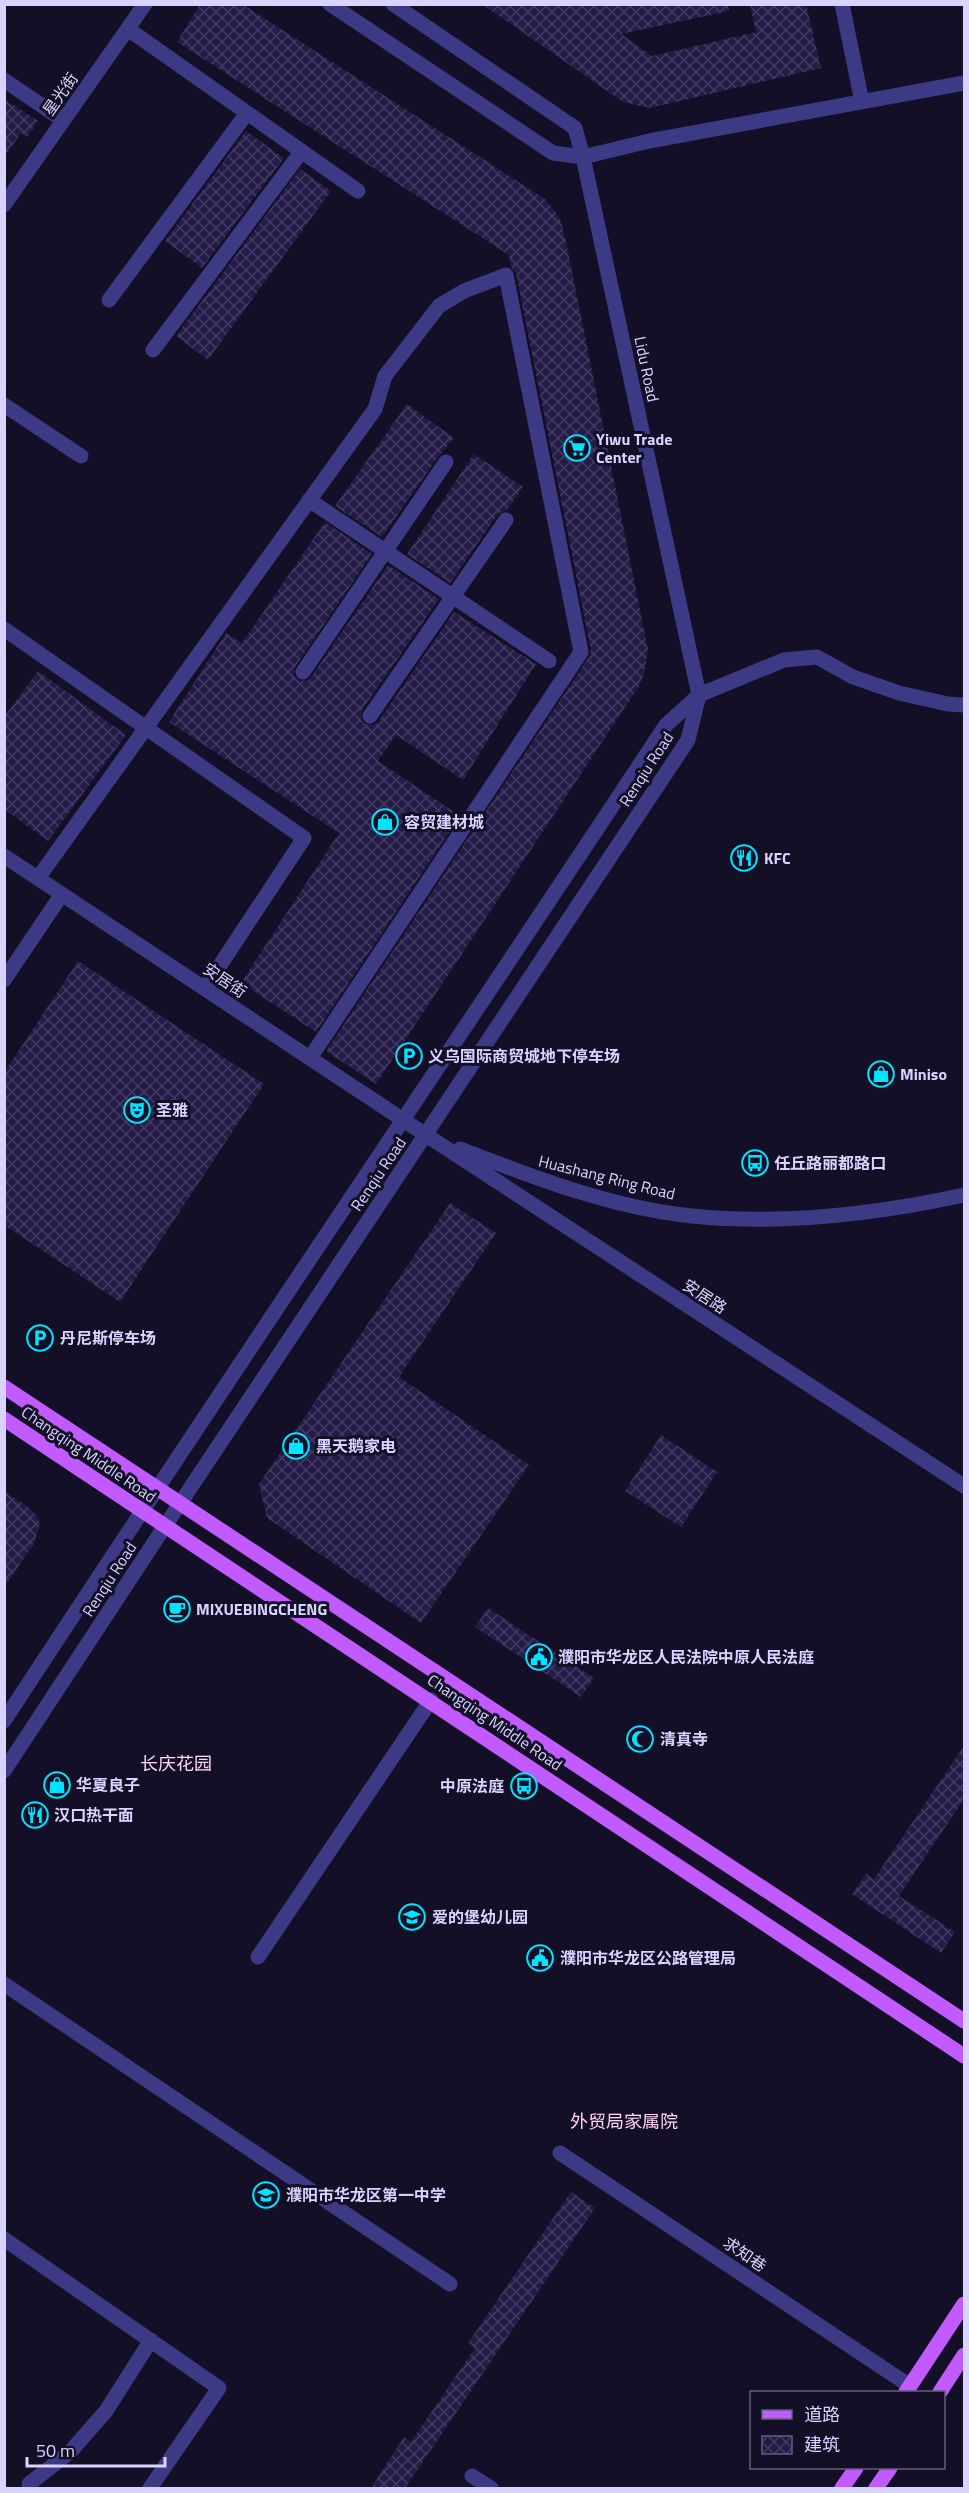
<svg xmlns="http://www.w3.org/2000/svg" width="969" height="2493" font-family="'Titillium Web','Noto Sans SC',sans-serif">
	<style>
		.building { fill: url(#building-cross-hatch) }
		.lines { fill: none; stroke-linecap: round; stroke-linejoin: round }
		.minor { stroke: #3d3a85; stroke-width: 15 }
		.major { stroke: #c25bff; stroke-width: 15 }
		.labels { text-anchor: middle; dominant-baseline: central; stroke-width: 6; stroke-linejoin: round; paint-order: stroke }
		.street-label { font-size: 16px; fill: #d9d4ff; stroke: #130f26 }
		.poi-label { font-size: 16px; font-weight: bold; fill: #d9d4ff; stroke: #130f26; text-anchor: start }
		.neighbourhood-label { font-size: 18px; fill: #ffd6f0; stroke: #130f26 }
	</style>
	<defs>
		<pattern id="building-cross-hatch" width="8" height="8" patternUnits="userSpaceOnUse" patternTransform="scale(1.5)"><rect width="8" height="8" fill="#241b47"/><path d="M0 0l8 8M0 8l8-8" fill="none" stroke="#433b63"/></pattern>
	</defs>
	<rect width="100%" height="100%" fill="#130f26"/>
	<path class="building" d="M200,4H242L545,199L554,210L561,221L566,242L648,650L644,674L639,686L376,1084L326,1051L589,657L591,650L516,273L511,267L509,255L177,42Z
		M482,4H728L729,11L621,34L652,56L756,32L750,4H806L821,68L650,108L623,102Z
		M4,99L38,121L27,137L21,133L4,157Z
		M246,131L284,158L202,268L165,241Z
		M300,169L331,191L208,360L176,336Z
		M407,404L454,438L438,457L382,537L335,506Z
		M474,454L523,487L507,510L498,514L450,583L407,554Z
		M325,522L372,554L295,667L294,676L298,680L307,681L311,677L388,565L439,599L362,710L361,720L365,724L374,725L378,722L454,612L536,664L463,780L396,735L378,761L460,816L316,1032L241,983L339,833L169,722L226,633L242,643Z
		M38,671L126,735L48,841L4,809V717Z
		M78,961L264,1084L120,1302L4,1225V1073Z
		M450,1203L496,1233L399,1377L529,1465L421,1623L267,1518L259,1484Z
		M661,1435L717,1472L681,1527L625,1491Z
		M4,1491L28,1507L37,1516L40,1524L34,1543L4,1588Z
		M488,1608L594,1678L581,1697L475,1627Z
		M964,1746V1799L899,1896L955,1932L941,1953L852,1894L866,1874L874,1879Z
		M571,2192L595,2208L405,2488H371L404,2437L411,2442L475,2348L468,2343Z"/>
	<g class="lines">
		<path class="minor" d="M330,4L553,153L583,157L575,128L393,4
			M842,4L862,102
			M128,29L358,191
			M4,80L63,120
			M4,205L145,4
			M109,300L247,113
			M153,350L302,151
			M4,405L81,456
			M309,500L549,661
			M4,629L304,838L205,988
			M303,672L446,462
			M370,716L506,520
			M4,856L426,1135L964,1486
			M38,878L375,409L385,376L439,306L464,291L506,275L581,652L310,1058
			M4,980L62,894
			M460,1149C535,1178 613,1208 692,1216C782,1225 877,1214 964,1195
			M4,1721C222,1387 446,1058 666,725L699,695L784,660L817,657L853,677L899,693L948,704L964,705
			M4,1771L165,1526L688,740L699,695L583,157L649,141L964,83
			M258,1957L431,1700
			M4,1984L450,2284
			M560,2153L910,2386
			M4,2239L219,2388L150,2488
			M472,2476L491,2488
			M29,2484L71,2451L106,2411L151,2340"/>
		<path class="major" d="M4,1387L964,2021
			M4,1419L964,2056
			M906,2392L964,2304
			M940,2392L964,2355
			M842,2488L856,2468
			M876,2488L890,2468"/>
	</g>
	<defs>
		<g id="supermarket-ring" transform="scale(1.35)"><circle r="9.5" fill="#130f26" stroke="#00e5ff" stroke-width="1.5"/><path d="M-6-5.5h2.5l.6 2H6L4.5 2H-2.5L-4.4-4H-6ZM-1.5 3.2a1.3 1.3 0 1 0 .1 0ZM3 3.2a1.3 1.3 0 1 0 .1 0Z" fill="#00e5ff"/></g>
		<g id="shop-ring" transform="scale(1.35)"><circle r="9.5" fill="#130f26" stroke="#00e5ff" stroke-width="1.5"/><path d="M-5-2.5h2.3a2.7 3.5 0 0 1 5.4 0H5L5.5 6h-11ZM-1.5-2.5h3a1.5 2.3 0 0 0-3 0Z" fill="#00e5ff"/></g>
		<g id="restaurant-ring" transform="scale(1.35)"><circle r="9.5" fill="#130f26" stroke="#00e5ff" stroke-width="1.5"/><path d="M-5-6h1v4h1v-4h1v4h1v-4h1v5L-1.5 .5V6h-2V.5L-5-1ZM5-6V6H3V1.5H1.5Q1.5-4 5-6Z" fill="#00e5ff"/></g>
		<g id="parking-ring" transform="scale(1.35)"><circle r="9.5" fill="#130f26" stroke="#00e5ff" stroke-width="1.5"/><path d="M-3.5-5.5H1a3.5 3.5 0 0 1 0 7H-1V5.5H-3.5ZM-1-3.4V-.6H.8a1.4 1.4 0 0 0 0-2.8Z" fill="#00e5ff"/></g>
		<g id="theatre-ring" transform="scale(1.35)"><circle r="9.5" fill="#130f26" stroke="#00e5ff" stroke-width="1.5"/><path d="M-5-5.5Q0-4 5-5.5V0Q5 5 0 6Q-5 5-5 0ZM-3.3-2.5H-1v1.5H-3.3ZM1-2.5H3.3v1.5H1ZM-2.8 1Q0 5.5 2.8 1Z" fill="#00e5ff"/></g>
		<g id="bus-ring" transform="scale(1.35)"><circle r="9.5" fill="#130f26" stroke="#00e5ff" stroke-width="1.5"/><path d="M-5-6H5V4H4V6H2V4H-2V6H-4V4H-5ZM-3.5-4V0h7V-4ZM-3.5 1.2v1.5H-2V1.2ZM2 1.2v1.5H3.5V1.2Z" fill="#00e5ff"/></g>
		<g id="cafe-ring" transform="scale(1.35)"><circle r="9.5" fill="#130f26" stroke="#00e5ff" stroke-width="1.5"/><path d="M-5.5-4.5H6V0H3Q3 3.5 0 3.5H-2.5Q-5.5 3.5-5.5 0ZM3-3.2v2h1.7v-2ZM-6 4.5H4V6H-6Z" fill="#00e5ff"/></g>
		<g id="civic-ring" transform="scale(1.35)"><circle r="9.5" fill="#130f26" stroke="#00e5ff" stroke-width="1.5"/><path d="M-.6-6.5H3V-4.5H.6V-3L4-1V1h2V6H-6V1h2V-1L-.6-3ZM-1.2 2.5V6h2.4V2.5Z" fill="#00e5ff"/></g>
		<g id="mosque-ring" transform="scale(1.35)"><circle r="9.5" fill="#130f26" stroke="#00e5ff" stroke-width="1.5"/><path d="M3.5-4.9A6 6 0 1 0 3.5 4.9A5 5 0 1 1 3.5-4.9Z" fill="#00e5ff"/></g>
		<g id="school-ring" transform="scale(1.35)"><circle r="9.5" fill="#130f26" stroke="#00e5ff" stroke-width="1.5"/><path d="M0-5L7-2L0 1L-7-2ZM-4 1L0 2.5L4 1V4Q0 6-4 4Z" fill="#00e5ff"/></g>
	</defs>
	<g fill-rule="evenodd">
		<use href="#supermarket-ring" x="577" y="448"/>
		<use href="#shop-ring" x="385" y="822"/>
		<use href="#restaurant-ring" x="744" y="858"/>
		<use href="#parking-ring" x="409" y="1056"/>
		<use href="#shop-ring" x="881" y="1074"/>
		<use href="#theatre-ring" x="137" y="1110"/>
		<use href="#bus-ring" x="755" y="1163"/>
		<use href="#parking-ring" x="40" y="1338"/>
		<use href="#shop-ring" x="296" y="1446"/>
		<use href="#cafe-ring" x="177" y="1609"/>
		<use href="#civic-ring" x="539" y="1657"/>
		<use href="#mosque-ring" x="640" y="1739"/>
		<use href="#shop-ring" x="57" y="1785"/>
		<use href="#bus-ring" x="524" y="1786"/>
		<use href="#restaurant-ring" x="35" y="1815"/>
		<use href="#school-ring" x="412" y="1917"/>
		<use href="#civic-ring" x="540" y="1958"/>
		<use href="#school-ring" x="266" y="2195"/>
	</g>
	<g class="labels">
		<g class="street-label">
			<text transform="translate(60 94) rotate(-55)">星光街</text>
			<text transform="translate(647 369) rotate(78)">Lidu Road</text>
			<text transform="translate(646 769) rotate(-57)">Renqiu Road</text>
			<text transform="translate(225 980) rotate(34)">安居街</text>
			<text transform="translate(378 1174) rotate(-56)">Renqiu Road</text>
			<text transform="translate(607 1177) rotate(14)">Huashang Ring Road</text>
			<text transform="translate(705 1296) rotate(33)">安居路</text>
			<text transform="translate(89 1454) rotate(34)">Changqing Middle Road</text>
			<text transform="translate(109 1579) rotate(-57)">Renqiu Road</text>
			<text transform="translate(495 1722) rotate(34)">Changqing Middle Road</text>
			<text transform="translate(745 2254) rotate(34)">求知巷</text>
		</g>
		<g class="poi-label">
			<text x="596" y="439">Yiwu Trade<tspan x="596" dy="18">Center</tspan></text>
			<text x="404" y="822">容贸建材城</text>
			<text x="764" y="858">KFC</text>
			<text x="428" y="1056">义乌国际商贸城地下停车场</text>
			<text x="900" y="1074">Miniso</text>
			<text x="156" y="1110">圣雅</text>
			<text x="774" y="1163">任丘路丽都路口</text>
			<text x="60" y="1338">丹尼斯停车场</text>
			<text x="316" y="1446">黑天鹅家电</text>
			<text x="196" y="1609">MIXUEBINGCHENG</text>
			<text x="558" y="1657">濮阳市华龙区人民法院中原人民法庭</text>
			<text x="660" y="1739">清真寺</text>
			<text x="76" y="1785">华夏良子</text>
			<text x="504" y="1786" text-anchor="end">中原法庭</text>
			<text x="54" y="1815">汉口热干面</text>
			<text x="432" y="1917">爱的堡幼儿园</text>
			<text x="560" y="1958">濮阳市华龙区公路管理局</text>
			<text x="286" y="2195">濮阳市华龙区第一中学</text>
		</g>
		<g class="neighbourhood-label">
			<text x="176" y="1763">长庆花园</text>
			<text x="624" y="2121">外贸局家属院</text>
		</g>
	</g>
	<rect width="969" height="2493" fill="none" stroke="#d9d4ff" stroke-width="12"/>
	<rect x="750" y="2391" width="195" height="78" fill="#130f26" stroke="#625e7d" stroke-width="1.5"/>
	<rect x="762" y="2410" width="30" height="9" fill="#c25bff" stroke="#625e7d" stroke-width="1.5"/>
	<text x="804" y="2421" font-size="18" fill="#d9d4ff">道路</text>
	<rect x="762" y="2436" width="30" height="18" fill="url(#building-cross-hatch)" stroke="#625e7d" stroke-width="1.5"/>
	<text x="804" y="2451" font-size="18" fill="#d9d4ff">建筑</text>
	<path d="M27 2457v9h138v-9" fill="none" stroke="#d9d4ff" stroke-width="3"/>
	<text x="36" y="2457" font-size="18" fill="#d9d4ff" stroke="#130f26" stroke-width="4.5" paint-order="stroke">50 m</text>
</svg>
